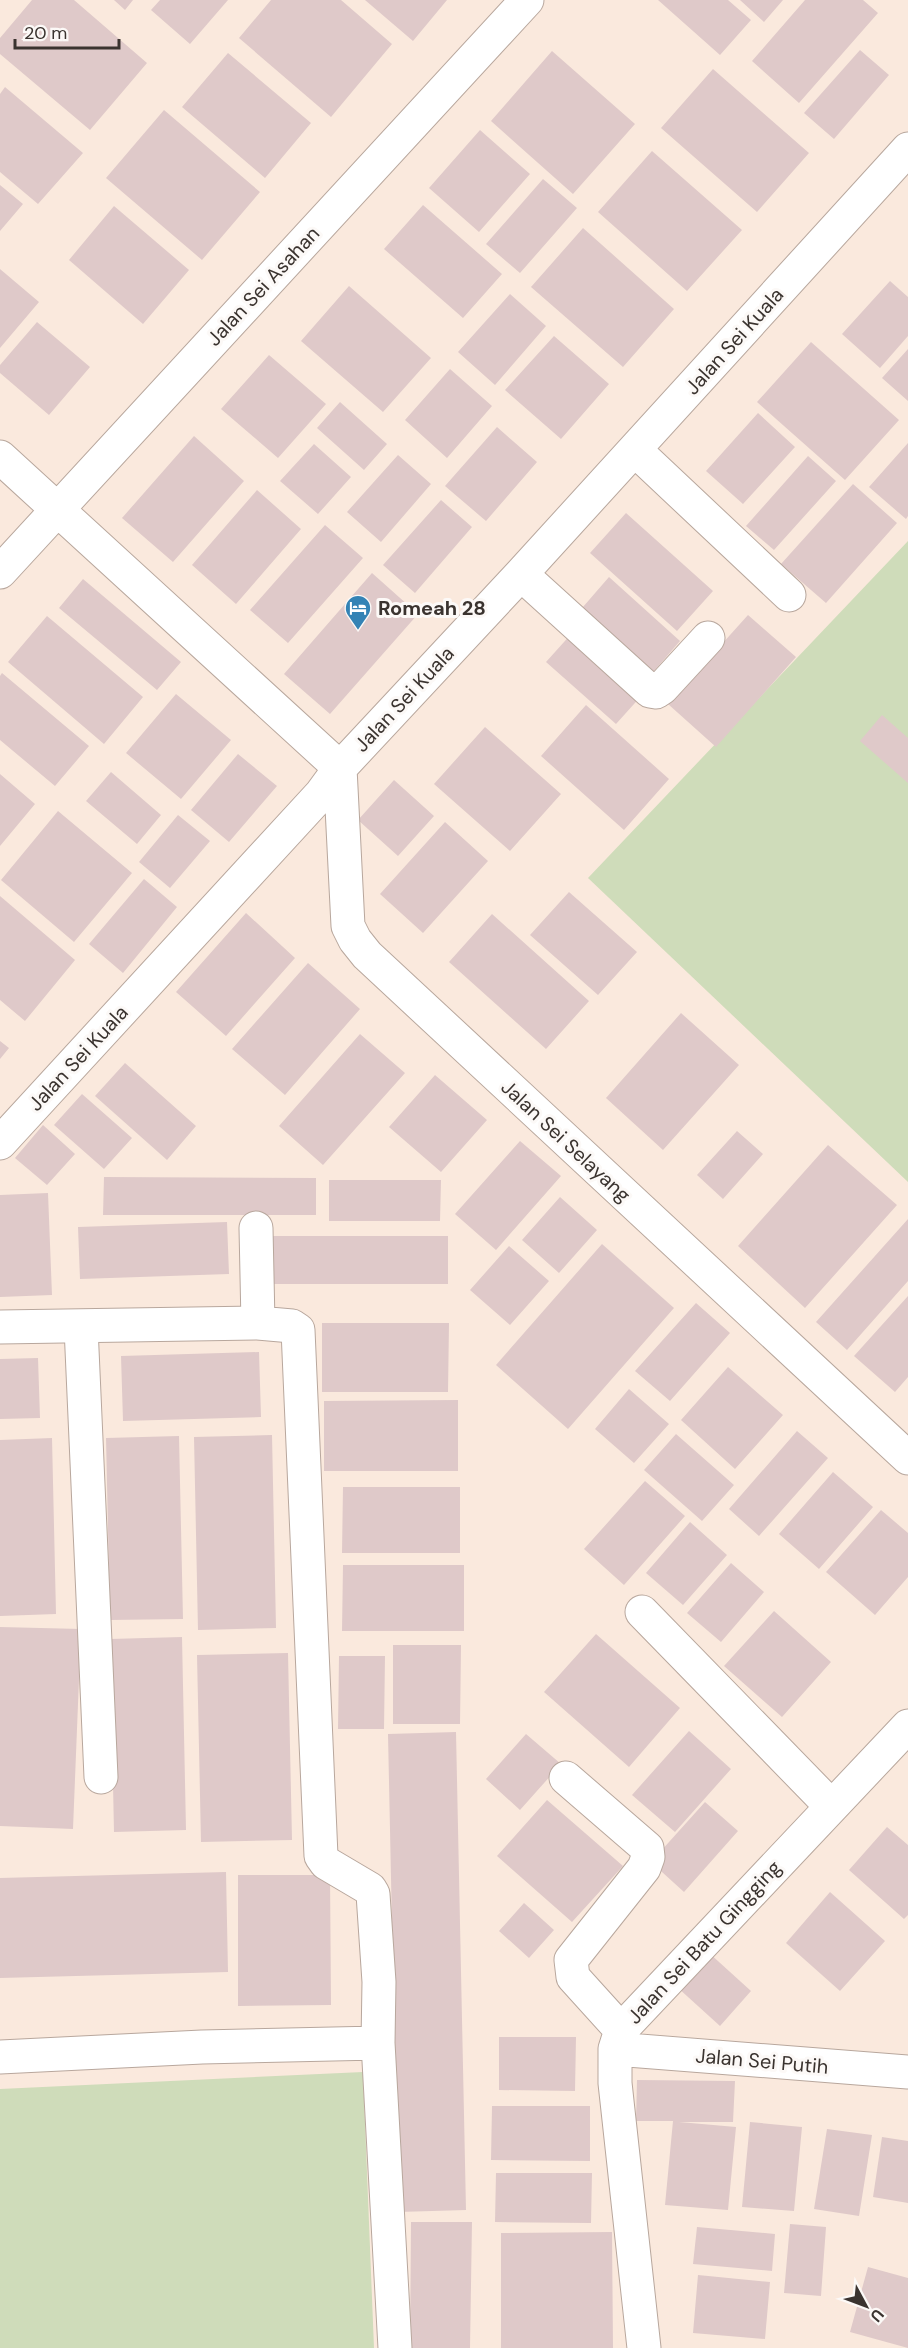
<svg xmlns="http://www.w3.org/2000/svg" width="908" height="2348" font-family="'DM Sans',sans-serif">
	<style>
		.green { fill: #cfdcba }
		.building { fill: #dfc9c9 }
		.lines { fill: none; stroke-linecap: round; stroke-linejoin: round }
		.minor-casing { stroke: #b8a79d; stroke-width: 35 }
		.minor { stroke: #fff; stroke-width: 33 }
		.labels { text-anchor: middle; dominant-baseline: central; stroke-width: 6; stroke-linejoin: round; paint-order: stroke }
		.street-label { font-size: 20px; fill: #3a332f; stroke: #fcf9f7 }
		.poi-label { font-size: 20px; font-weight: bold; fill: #3a332f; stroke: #fcf9f7; text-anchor: start }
	</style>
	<rect width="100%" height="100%" fill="#fae9dd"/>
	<path class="green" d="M908,541V1182L588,878Z
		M363,2072L374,2348H0V2089Z"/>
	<path class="building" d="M32,0H74L147,63L90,130L0,54V38Z
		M114,0H133L125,10Z
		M160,0H228L190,44L151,10Z
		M271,0H341L392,44L331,117L239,38Z
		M365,0H447L413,41Z
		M658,0H728L751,20L720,55Z
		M740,0H783L764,22Z
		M805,0H863L878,13L799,103L752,61Z
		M860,50L889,75L834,139L804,113Z
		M552,51L635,124L573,194L491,121Z
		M228,53L311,123L265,178L182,107Z
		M713,69L809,153L757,212L661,128Z
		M5,87L83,153L38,204L0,172V94Z
		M164,110L260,192L202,260L106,178Z
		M480,130L530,174L479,232L429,188Z
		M652,151L742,230L687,291L598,212Z
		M543,179L577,208L520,273L486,244Z
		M0,185L23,204L0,231Z
		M423,205L502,274L463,318L384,249Z
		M114,206L189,270L143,324L69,260Z
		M583,228L674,309L623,367L531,287Z
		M0,269L39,302L0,348Z
		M890,281L908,297V336L880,368L842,334Z
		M349,286L431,358L383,412L301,341Z
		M510,294L546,326L495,385L458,352Z
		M37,322L90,367L49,415L0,373V365Z
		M554,336L609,384L561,439L505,390Z
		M811,342L899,420L845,480L757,402Z
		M908,349V401L882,378Z
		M269,355L326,404L278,458L221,409Z
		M450,369L492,406L447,458L405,420Z
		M340,402L387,444L364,470L317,428Z
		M758,413L795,447L743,504L706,471Z
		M497,427L537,462L486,521L445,486Z
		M194,436L244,481L173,562L122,518Z
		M908,443V516L906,519L869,487Z
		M314,444L351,477L318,514L280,481Z
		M398,455L431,484L381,542L347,512Z
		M808,456L836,481L774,550L746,526Z
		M853,484L897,523L826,603L781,564Z
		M257,490L301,529L236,604L192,565Z
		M441,500L472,527L415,593L383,565Z
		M626,513L713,591L677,631L590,553Z
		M325,525L363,558L288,643L250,610Z
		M372,573L418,614L330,714L284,674Z
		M609,577L680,641L648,678L576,615Z
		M83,579L181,662L157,690L59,608Z
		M748,615L796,657L716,747L668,704Z
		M47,616L143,697L104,744L8,662Z
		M573,632L643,694L616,724L546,662Z
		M2,673L89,746L55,786L0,740V676Z
		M176,694L231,740L181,799L126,753Z
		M586,705L669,779L624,830L541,756Z
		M882,715L908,738V783L860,741Z
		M485,727L561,794L510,851L434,784Z
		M238,754L277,786L229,842L191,810Z
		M111,772L161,815L137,844L86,801Z
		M0,774L35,804L0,846Z
		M394,780L434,816L398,856L358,820Z
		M58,811L132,873L74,942L1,880Z
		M178,815L210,841L170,888L139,862Z
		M445,822L488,861L423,933L380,894Z
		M144,879L177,907L123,973L89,944Z
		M569,892L637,952L598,995L530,935Z
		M0,896L75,960L25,1021L0,1000Z
		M246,913L295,958L226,1036L176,992Z
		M492,914L589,1001L546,1049L449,962Z
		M308,963L360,1009L285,1095L232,1049Z
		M681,1013L739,1065L663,1150L606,1098Z
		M360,1034L405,1073L323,1165L279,1126Z
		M0,1041L9,1048L0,1059Z
		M125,1063L196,1126L167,1160L95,1096Z
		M435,1075L487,1120L441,1172L389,1127Z
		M82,1094L132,1138L104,1169L54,1125Z
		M43,1125L75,1154L47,1185L15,1158Z
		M737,1131L763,1154L723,1199L697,1175Z
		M520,1141L561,1176L496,1250L455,1214Z
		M828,1145L897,1205L805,1308L738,1246Z
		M104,1177L316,1178V1215H103Z
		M329,1180H441L440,1221H329Z
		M48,1193L52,1295L0,1297V1195Z
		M560,1197L597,1230L559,1273L522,1240Z
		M908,1219V1281L847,1350L816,1322Z
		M227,1222L229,1274L80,1279L78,1227Z
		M261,1236H448V1284H261Z
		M602,1244L674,1308L568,1429L496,1365Z
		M509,1246L549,1281L510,1325L470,1290Z
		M908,1296V1377L895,1392L854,1356Z
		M696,1303L730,1333L670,1401L635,1371Z
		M322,1323H449L448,1392H322Z
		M259,1352L261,1417L123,1421L121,1356Z
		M38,1358L40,1418L0,1419V1359Z
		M728,1367L783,1415L735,1469L681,1420Z
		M629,1389L669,1424L634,1463L595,1429Z
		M458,1400V1471H324V1401Z
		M797,1431L828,1458L759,1536L729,1509Z
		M676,1434L734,1485L702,1521L644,1470Z
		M272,1435L276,1628L198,1630L194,1437Z
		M179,1436L183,1619L110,1620L106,1438Z
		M52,1438L56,1614L0,1616V1440Z
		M833,1472L873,1507L819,1569L779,1534Z
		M645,1481L685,1516L624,1585L584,1549Z
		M343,1487H460V1553H342Z
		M881,1510L908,1533V1577L875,1615L826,1572Z
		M690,1522L727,1555L683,1605L646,1573Z
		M731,1563L764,1592L721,1642L687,1613Z
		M343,1565H464V1631H342Z
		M774,1611L831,1662L782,1717L724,1666Z
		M0,1627L81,1629L73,1829L0,1826Z
		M596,1634L680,1708L629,1767L544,1692Z
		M182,1637L186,1830L114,1832L110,1639Z
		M393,1645H461L460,1724H393Z
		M288,1653L292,1840L201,1842L197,1655Z
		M339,1656H385L384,1729H338Z
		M689,1731L731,1769L675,1832L632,1795Z
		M456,1732L466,2210L398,2212L388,1734Z
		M526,1734L561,1764L520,1810L486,1779Z
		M547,1800L623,1866L572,1922L497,1856Z
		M705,1802L738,1831L684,1892L651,1862Z
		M887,1827L908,1845V1915L904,1919L849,1870Z
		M226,1872L228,1972L0,1978V1878Z
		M238,1875H330L331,2005L238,2006Z
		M830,1892L885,1941L840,1991L786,1943Z
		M524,1903L554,1930L529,1958L499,1931Z
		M708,1952L751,1991L720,2026L677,1987Z
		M499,2037H576L575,2091L499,2090Z
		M637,2080L735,2081L733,2122H679L736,2127L728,2210L665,2205L673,2121H636Z
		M492,2106H590V2161L491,2160Z
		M750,2122L802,2127L794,2211L742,2207Z
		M827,2129L872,2135L859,2216L814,2209Z
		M882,2137L908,2141V2203L873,2197Z
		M496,2173H592L591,2223L495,2222Z
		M411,2222H472L470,2348H410Z
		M790,2224L826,2227L821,2296L784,2293Z
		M697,2227L775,2234L772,2271L693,2264Z
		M612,2232L613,2348H501V2233Z
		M868,2267L908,2278V2348L850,2332Z
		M698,2275L770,2282L765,2339L693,2333Z"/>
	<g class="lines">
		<g class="minor-casing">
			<path id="minor" d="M635,450L789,595
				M0,457L340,768L348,926L355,940L367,955L908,1458
				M0,572L527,0
				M521,574L650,691L656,692L662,688L708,638
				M0,1143L321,794L340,768L521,574L908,149
				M256,1228L258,1323
				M0,1327L258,1323L292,1326L298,1330L321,1856L326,1863L370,1889L373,1894L379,1982L378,2043L202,2047L0,2057
				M81,1327L101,1777
				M642,1612L831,1806
				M566,1778L647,1848L648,1857L644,1868L571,1960L573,1977L621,2030
				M378,2043L395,2348
				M615,2049L908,2072
				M644,2348L615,2083V2049L621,2030L908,1726"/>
		</g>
		<use href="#minor" class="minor"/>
	</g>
	<defs>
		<g id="hotel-pin" transform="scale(1.35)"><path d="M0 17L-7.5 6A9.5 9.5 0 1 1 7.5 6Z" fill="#3483b5" stroke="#fcf9f7"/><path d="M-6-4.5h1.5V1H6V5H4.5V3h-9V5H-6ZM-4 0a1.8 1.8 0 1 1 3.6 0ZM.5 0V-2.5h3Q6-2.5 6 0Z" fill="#fff"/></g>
	</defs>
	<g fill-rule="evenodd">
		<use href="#hotel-pin" x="358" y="608"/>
	</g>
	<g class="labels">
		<g class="street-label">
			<text transform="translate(263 286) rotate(-47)">Jalan Sei Asahan</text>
			<text transform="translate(734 341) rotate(-48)">Jalan Sei Kuala</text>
			<text transform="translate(404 699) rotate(-47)">Jalan Sei Kuala</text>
			<text transform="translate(78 1058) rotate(-47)">Jalan Sei Kuala</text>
			<text transform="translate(566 1141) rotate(43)">Jalan Sei Selayang</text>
			<text transform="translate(704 1942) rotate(-47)">Jalan Sei Batu Gingging</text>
			<text transform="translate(762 2061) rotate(5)">Jalan Sei Putih</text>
		</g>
		<g class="poi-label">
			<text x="378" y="608">Romeah 28</text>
		</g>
	</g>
	<g transform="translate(866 2306) rotate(131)" stroke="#fcf9f7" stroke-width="4.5" paint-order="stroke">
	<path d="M0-4.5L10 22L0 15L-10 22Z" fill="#3a332f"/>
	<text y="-9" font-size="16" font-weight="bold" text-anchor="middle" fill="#3a332f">U</text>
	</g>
	<path d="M15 39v9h104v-9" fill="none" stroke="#3a332f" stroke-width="3"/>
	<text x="24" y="39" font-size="18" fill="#3a332f" stroke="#fcf9f7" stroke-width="4.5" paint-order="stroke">20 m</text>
</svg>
